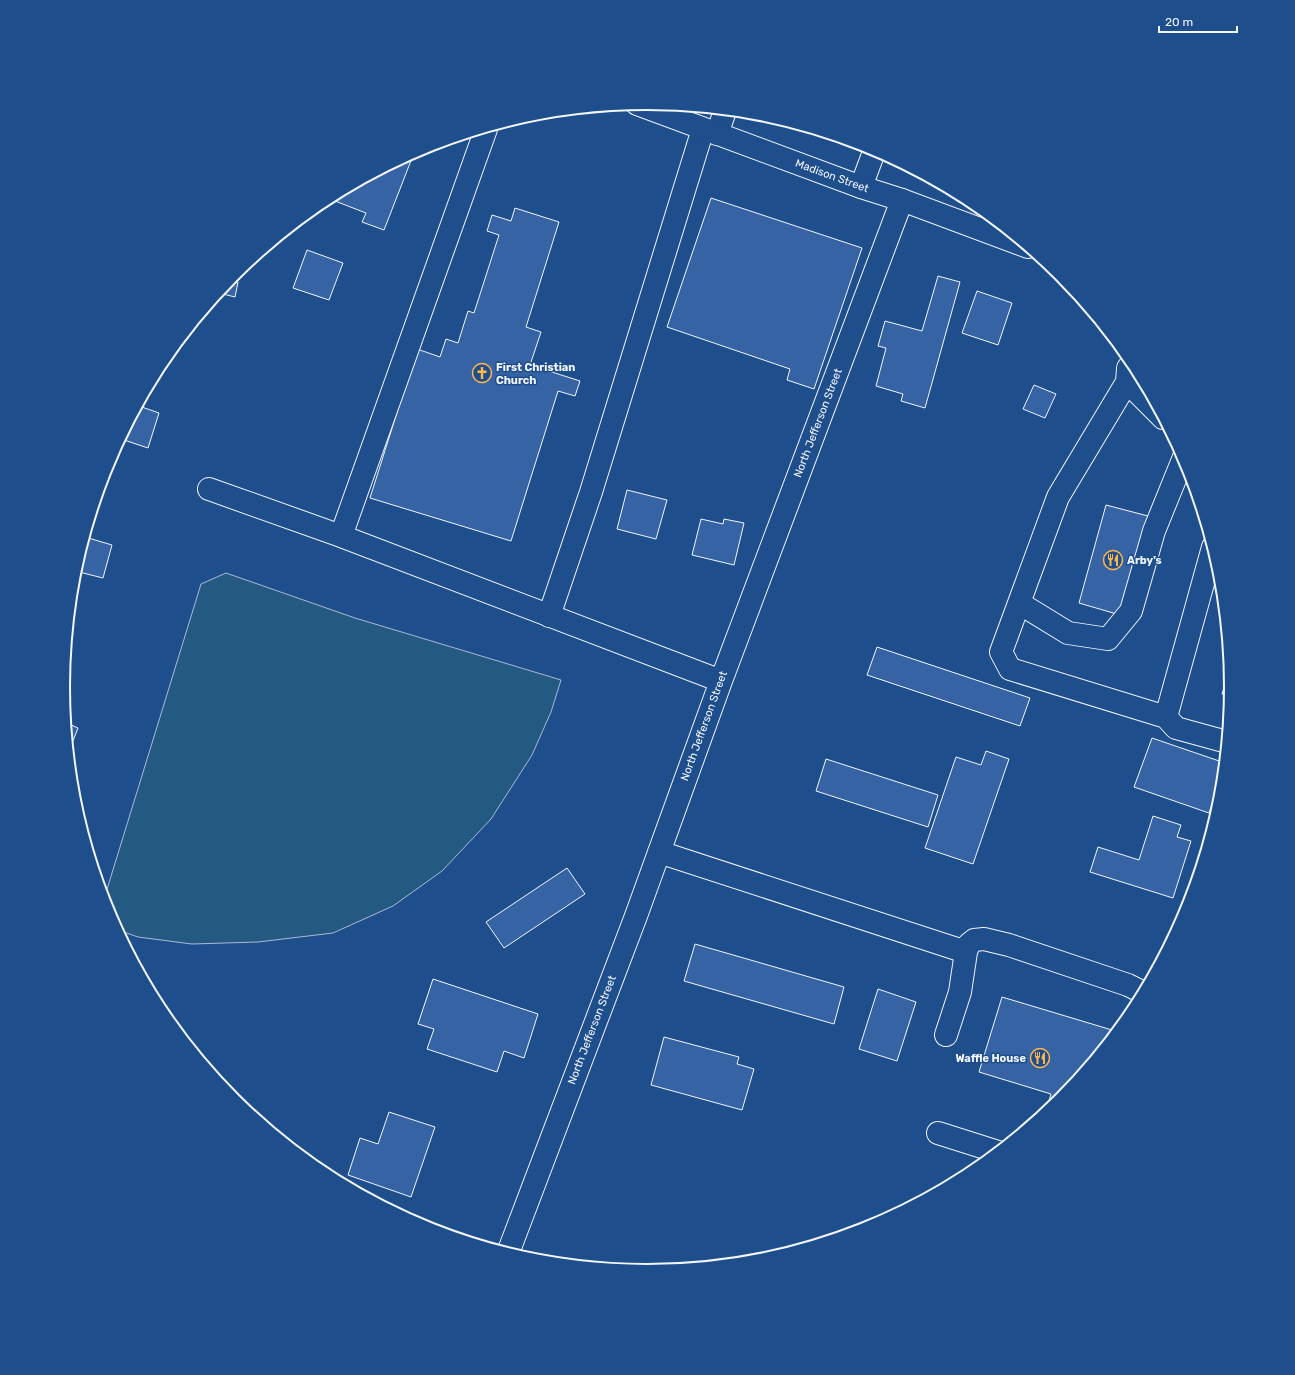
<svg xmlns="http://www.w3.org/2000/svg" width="1295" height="1375" font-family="Rubik,sans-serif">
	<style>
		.green { fill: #245a82; stroke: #a8bbd7 }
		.building { fill: #3563a3; stroke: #f2f6ff }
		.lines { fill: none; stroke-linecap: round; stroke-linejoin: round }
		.minor-casing { stroke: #f2f6ff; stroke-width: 24 }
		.major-casing { stroke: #f2f6ff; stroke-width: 24 }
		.minor { stroke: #1f4e8c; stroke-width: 22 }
		.major { stroke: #1f4e8c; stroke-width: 22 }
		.labels { text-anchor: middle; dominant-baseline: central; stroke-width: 3; stroke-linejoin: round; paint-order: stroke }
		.street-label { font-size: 11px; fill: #f2f6ff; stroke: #1f4e8c }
		.poi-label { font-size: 11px; font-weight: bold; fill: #f2f6ff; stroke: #1f4e8c; text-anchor: start }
		.rim { fill: none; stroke: #f2f6ff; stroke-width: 2 }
	</style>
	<rect width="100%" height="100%" fill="#1f4e8c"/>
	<path class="green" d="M226,573L355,618L561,680L551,712L532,755L491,819L442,871L393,906L333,933L258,942L192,944L138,937L118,930L107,911L104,899L201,584Z"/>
	<path class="building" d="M414,153L384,230L362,222L366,213L335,201L337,194Z
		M711,198L862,248L814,389L787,380L790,369L667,327Z
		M515,208L559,222L526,327L541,332L530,365L580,381L575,396L558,391L511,541L370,498L417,349L440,357L446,339L458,343L468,311L474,313L499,235L487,231L492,215L511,221Z
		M307,250L343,263L329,300L293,288Z
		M938,276L960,282L925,408L901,401L903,394L876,386L886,348L878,346L885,321L922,331Z
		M229,280L238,282L235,297L219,293Z
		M977,291L1012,303L998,345L962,333Z
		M1034,385L1056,394L1045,418L1023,409Z
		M139,406L159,413L148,448L121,439Z
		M108,463L113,464L97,511L93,510Z
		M627,490L667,500L656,539L617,529Z
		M1106,505L1148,516L1120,615L1079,603Z
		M701,519L723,524L724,519L744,523L734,565L692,555Z
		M85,537L112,545L103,578L75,571Z
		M877,647L1030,698L1020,726L867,675Z
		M1230,668L1232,688L1231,697L1222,694Z
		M67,723L78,728L69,751Z
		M1152,738L1225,763L1224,771L1209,813L1134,787Z
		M986,751L1009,759L973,864L925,848L956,757L981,765Z
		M826,759L938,795L928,827L816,791Z
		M1153,816L1181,825L1177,837L1191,841L1173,898L1090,872L1098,847L1139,860Z
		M567,868L585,894L504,948L486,922Z
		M695,944L844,987L834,1024L684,981Z
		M433,979L538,1014L524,1058L504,1051L497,1072L427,1049L434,1029L418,1024Z
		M878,989L916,1002L897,1061L859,1049Z
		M1002,997L1112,1030L1108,1043L1061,1101L1048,1111H1046L1051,1094L979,1072Z
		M664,1037L739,1057L737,1064L754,1069L742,1110L651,1085Z
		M389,1112L435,1127L411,1197L348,1175L360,1138L378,1144Z"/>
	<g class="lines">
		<g class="minor-casing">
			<path id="minor" d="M486,129L341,536L721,681
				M717,134L725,111
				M861,187L875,149
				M1133,362L1128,368L1127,382L1163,418
				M1127,382L1058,497L1001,652L1010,669L1166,717
				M209,489L341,536
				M1213,547L1166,717L1176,728L1227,742
				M1019,603L1068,633L1108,639L1131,611L1154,531L1184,457
				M549,616L591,492L703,129
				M659,852L966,952
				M946,1035L960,992L966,952L969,944L974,940L984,939L1009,945L1128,985L1144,993
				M938,1133L998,1152
				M508,1253L636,916L721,681L902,200"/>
		</g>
		<g class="major-casing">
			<path id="major" d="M637,104L861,187L902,200L1028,247"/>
		</g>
		<use href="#minor" class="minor"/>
		<use href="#major" class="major"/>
	</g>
	<defs>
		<g id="church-ring" transform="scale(1)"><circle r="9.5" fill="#1f4e8c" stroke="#ffb74d" stroke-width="1.5"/><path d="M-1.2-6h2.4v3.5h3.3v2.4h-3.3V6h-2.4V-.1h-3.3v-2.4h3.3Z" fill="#ffb74d"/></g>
		<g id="restaurant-ring" transform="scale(1)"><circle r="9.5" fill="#1f4e8c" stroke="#ffb74d" stroke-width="1.5"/><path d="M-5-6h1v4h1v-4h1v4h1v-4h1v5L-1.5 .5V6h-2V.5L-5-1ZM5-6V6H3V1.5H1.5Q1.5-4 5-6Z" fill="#ffb74d"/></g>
	</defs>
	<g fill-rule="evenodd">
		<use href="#church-ring" x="482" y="373"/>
		<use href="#restaurant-ring" x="1113" y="560"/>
		<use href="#restaurant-ring" x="1040" y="1058"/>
	</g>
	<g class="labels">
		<g class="street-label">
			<text transform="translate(832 176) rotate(20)">Madison Street</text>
			<text transform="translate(818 423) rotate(-69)">North Jefferson Street</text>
			<text transform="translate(704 726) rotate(-70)">North Jefferson Street</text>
			<text transform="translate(592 1030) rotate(-69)">North Jefferson Street</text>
		</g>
		<g class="poi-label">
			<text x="496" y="367">First Christian<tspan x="496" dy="13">Church</tspan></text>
			<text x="1127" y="560">Arby's</text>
			<text x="1026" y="1058" text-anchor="end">Waffle House</text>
		</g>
	</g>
	<path d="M0 0H1295V1375H0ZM70 687a577 577 0 1 1 1154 0a577 577 0 1 1-1154 0Z" fill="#1f4e8c" fill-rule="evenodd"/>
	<path class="rim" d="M70 687a577 577 0 1 1 1154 0a577 577 0 1 1-1154 0Z"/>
	<path d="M1159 26v6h78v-6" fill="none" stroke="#f2f6ff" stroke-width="2"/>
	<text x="1165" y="26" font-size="12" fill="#f2f6ff" stroke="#1f4e8c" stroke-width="3" paint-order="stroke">20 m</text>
</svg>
